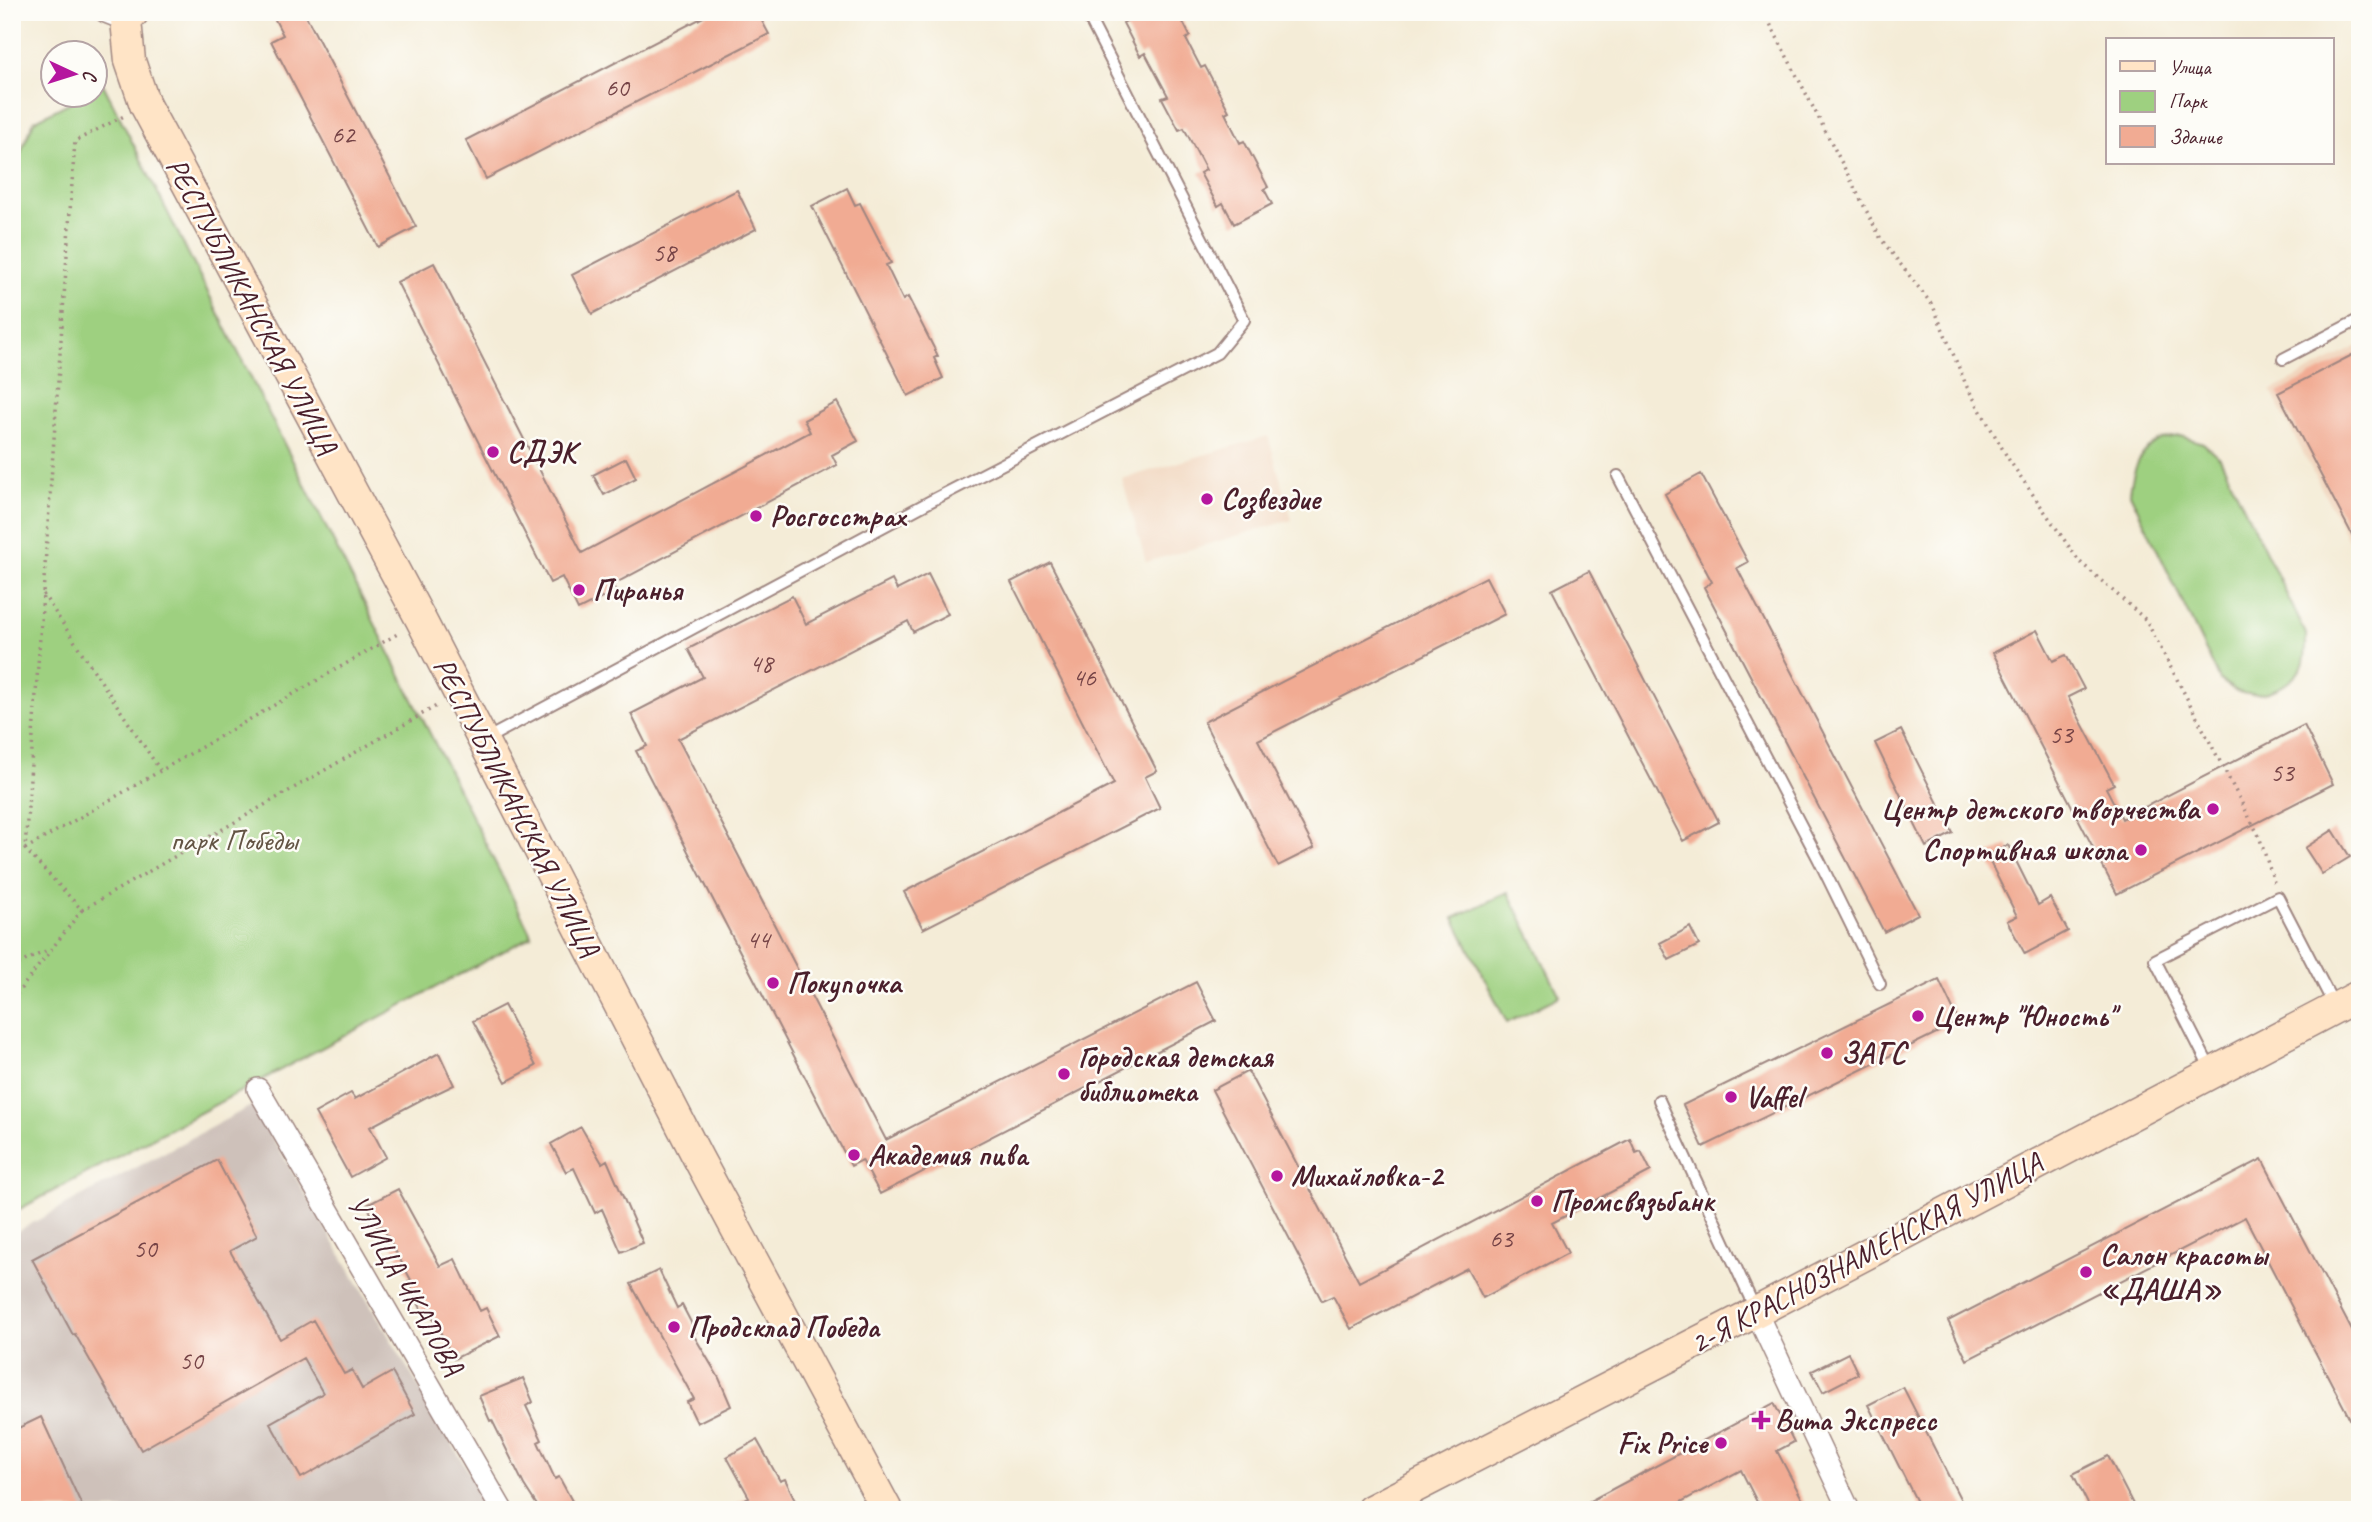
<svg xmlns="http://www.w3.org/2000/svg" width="2372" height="1522" font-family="Caveat,sans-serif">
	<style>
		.built { fill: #f1d5bd }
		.industrial { fill: #cec1ba }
		.green { fill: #9ed080; stroke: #747856; stroke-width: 2 }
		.building { fill: #f1ab93 }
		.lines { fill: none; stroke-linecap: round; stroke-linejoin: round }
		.lane-casing { stroke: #9f8681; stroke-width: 14 }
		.street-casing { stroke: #9f8681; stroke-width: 24 }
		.secondary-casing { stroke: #9f8681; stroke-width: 33 }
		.path { stroke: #9f8681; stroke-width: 3.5; stroke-dasharray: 2 5; stroke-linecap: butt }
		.lane { stroke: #fff; stroke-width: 10 }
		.street { stroke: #fff; stroke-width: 21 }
		.secondary { stroke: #ffe4c6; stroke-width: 30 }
		.poi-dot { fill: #b5179e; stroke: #fdfcf7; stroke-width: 2.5 }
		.labels { text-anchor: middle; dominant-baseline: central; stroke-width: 5; stroke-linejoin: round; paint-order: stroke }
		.number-label { font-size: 26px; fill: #744245 }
		.street-label { font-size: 30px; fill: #4a1f2b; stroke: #fdfcf7 }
		.poi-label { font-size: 30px; font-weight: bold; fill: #4a1f2b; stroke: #fdfcf7; text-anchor: start }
		.park-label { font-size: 30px; fill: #635444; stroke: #fdfcf7 }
	</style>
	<rect width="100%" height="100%" fill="#fdfcf7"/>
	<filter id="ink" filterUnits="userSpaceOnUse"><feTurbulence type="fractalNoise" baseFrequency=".0143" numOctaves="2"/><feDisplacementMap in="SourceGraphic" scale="14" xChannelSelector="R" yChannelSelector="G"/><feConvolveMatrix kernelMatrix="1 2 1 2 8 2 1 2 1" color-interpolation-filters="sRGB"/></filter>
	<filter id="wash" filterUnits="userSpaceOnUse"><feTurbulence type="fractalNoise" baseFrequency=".00686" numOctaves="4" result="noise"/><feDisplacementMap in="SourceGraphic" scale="28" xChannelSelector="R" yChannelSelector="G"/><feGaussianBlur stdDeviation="1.57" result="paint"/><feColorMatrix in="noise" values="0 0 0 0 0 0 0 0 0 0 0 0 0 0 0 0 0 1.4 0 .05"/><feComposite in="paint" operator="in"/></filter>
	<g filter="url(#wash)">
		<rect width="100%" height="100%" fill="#f4ecd7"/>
		<path class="built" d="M2360,345V562L2271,391Z
			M1268,436L1292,520L1146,562L1122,479Z"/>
		<path class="industrial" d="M253,1105L491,1510H12V1234Z"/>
		<path class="green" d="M103,84L532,936L12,1213V173L34,121L84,95L94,94L95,89Z
			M2180,436L2203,443L2220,458L2306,634C2306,644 2307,658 2302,667C2290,688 2260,699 2239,692C2232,689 2225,683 2220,680L2130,493C2132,473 2139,452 2157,441C2162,438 2173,437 2180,436Z
			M1508,892L1560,996L1507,1023L1454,918Z"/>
		<g id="blocks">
			<path class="building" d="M271,12H304L416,227L378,247L271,41L283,35Z
				M713,12H757L769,34L486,179L466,140Z
				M1124,12H1178L1190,36L1186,39L1201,68L1205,66L1229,111L1225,113L1240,143L1244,141L1268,187L1264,189L1272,204L1234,224L1223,203L1218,206L1200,173L1206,170L1184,128L1179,130L1162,98L1168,96L1145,53L1140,56L1123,23L1128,20Z
				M847,188L855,205L860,203L891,263L886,265L903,300L908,297L938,356L934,358L943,378L908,396L812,206Z
				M737,190L756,229L592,314L572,275Z
				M434,263L582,553L810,432L804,420L837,402L858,441L832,455L837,465L612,585L616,591L578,610L562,577L550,583L397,282Z
				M2360,351V550L2278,393Z
				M626,458L636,478L604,495L593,475Z
				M1701,474L1748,562L1737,568L1918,914L1884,932L1704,587L1712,582L1665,494Z
				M1050,562L1157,771L1145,777L1160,808L923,929L904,892L1114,784L1011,582Z
				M1589,571L1719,822L1683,841L1552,590Z
				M928,574L948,614L913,632L908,621L678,739L886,1140L1196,982L1216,1021L880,1194L862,1160L851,1166L636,751L647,746L631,714L703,677L688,649L792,596L806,624L892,580L897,590Z
				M1486,577L1505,614L1258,740L1314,848L1278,866L1204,722Z
				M2037,630L2053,661L2066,655L2084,689L2068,697L2114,784L2106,788L2122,819L2304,725L2333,784L2117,894L1993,653Z
				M1901,730L1953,833L1926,847L1875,743Z
				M2333,830L2350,857L2322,874L2305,848Z
				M2008,845L2038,905L2050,898L2068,931L2025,954L2007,921L2017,916L1987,856Z
				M1690,927L1699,945L1669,960L1660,943Z
				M1939,980L1959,1022L1703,1147L1683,1105Z
				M504,1005L536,1066L506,1082L473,1021Z
				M439,1053L454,1085L429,1097L428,1096L370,1127L386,1157L350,1177L315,1113L351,1093L355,1099Z
				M1248,1071L1359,1282L1630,1139L1636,1153L1641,1151L1651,1171L1552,1223L1568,1253L1483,1298L1467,1268L1351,1329L1333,1296L1322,1301L1212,1090Z
				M581,1127L602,1163L607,1160L643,1243L621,1252L602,1209L595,1213L574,1168L566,1172L551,1144Z
				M2262,1159L2360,1346V1438L2245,1217L1967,1360L1948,1321Z
				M217,1160L257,1236L230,1251L280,1339L313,1320L344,1374L352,1370L362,1389L392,1372L415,1414L301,1478L270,1423L323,1393L303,1358L141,1450L75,1334L73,1335L32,1259Z
				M398,1189L440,1266L455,1259L480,1311L486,1308L500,1336L454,1359L431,1314L425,1317L408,1282L411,1280L382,1226L378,1228L367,1205Z
				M659,1270L677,1308L682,1305L696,1332L693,1334L719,1378L731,1406L697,1423L687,1402L694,1399L631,1284Z
				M1848,1353L1858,1374L1823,1392L1812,1371Z
				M523,1378L533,1402L526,1406L542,1440L538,1442L555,1479L559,1477L572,1501L557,1510H540L524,1485L492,1420L490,1421L479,1396Z
				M1903,1387L1966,1510H1921L1868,1405Z
				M1774,1403L1794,1442L1777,1451L1808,1510H1761L1741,1470L1666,1510H1573Z
				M41,1417L84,1510H12V1431Z
				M757,1440L780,1481L785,1479L797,1504L786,1510H724L749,1497L727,1457Z
				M2108,1456L2136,1510H2091L2073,1474Z"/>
		</g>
	</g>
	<g filter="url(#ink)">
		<use href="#blocks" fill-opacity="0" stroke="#9f8681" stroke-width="2"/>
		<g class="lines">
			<g class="lane-casing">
				<path id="lane" d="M2283,359L2360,319
					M1618,476L1819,860L1880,984
					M486,739L929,502L1217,353L1244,320L1086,12
					M2211,1070L2155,960L2278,897L2334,1005
					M1659,1100L1756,1311"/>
			</g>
			<g class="street-casing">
				<path id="street" d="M106,12L126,20
					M258,1089L502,1510
					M1756,1312L1849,1510"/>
			</g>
			<g class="secondary-casing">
				<path id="secondary" d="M134,12L126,20L130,61L145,105L421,620L698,1158L887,1510
					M1371,1510L1756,1312L2360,995"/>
			</g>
			<path class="path" d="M1764,12L1881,239L1933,306L1967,387L2009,460L2079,561L2146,620L2259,836L2274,882
				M43,594L160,770
				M25,849L399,633
				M82,910L438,705
				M12,967L48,950
				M12,1000L82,910L25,849L75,141L124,116"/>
			<use href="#lane" class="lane"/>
			<use href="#street" class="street"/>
			<use href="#secondary" class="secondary"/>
		</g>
	</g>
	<g class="poi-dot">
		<circle cx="493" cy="452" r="7"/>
		<circle cx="1207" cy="499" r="7"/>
		<circle cx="756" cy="516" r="7"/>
		<circle cx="579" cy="590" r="7"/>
		<circle cx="2213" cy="809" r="7"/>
		<circle cx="2141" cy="850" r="7"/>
		<circle cx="773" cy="983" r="7"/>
		<circle cx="1918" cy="1016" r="7"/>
		<circle cx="1827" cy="1053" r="7"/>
		<circle cx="1064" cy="1074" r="7"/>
		<circle cx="1731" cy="1097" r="7"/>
		<circle cx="854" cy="1155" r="7"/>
		<circle cx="1277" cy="1176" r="7"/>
		<circle cx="1537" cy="1201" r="7"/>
		<circle cx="2086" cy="1272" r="7"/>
		<circle cx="674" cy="1327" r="7"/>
		<path d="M1757.5 1409.5h7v7h7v7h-7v7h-7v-7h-7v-7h7z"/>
		<circle cx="1721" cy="1443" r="7"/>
	</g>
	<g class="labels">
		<g class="number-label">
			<text x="617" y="87">60</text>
			<text x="343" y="134">62</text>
			<text x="664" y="252">58</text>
			<text x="761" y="663">48</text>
			<text x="1084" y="677">46</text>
			<text x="2061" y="734">53</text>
			<text x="2282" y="772">53</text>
			<text x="758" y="939">44</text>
			<text x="1501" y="1238">63</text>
			<text x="145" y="1248">50</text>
			<text x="191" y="1360">50</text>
		</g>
		<g class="street-label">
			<text transform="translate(252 306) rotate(62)">РЕСПУБЛИКАНСКАЯ УЛИЦА</text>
			<text transform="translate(517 807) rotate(63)">РЕСПУБЛИКАНСКАЯ УЛИЦА</text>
			<text transform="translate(1866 1253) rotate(-28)">2-Я КРАСНОЗНАМЕНСКАЯ УЛИЦА</text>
			<text transform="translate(406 1285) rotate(60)">УЛИЦА ЧКАЛОВА</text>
		</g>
		<g class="poi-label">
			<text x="507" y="452">СДЭК</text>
			<text x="1221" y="499">Созвездие</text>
			<text x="770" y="516">Росгосстрах</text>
			<text x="593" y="590">Пиранья</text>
			<text x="2199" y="809" text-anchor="end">Центр детского творчества</text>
			<text x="2127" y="850" text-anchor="end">Спортивная школа</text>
			<text x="787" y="983">Покупочка</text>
			<text x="1932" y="1016">Центр "Юность"</text>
			<text x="1841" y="1053">ЗАГС</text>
			<text x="1078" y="1057">Городская детская<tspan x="1078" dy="34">библиотека</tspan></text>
			<text x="1745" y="1097">Vaffel</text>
			<text x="868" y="1155">Академия пива</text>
			<text x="1291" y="1176">Михайловка-2</text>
			<text x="1551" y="1201">Промсвязьбанк</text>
			<text x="2100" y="1255">Салон красоты<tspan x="2100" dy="34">«ДАША»</tspan></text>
			<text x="688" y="1327">Продсклад Победа</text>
			<text x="1775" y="1420">Вита Экспресс</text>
			<text x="1707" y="1443" text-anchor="end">Fix Price</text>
		</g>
		<g class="park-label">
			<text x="234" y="840">парк Победы</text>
		</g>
	</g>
	<rect width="2372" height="1522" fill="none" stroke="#fdfcf7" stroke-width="42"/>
	<rect x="2106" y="38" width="228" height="126" fill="#fdfcf7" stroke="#b5a4a5" stroke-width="2"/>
	<rect x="2120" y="61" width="35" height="10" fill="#ffe4c6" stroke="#b5a4a5" stroke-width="2"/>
	<text x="2169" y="74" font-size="21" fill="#4a1f2b">Улица</text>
	<rect x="2120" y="91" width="35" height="21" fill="#9ed080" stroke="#b5a4a5" stroke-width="2"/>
	<text x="2169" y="108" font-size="21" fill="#4a1f2b">Парк</text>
	<rect x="2120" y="126" width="35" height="21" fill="#f1ab93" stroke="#b5a4a5" stroke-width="2"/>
	<text x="2169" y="144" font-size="21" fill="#4a1f2b">Здание</text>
	<g transform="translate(74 74) rotate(94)"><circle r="33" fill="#fdfcf7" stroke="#b5a4a5" stroke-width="2"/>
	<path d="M0-5L12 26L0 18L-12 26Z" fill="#b5179e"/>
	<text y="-10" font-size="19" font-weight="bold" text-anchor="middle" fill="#4a1f2b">С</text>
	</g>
</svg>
